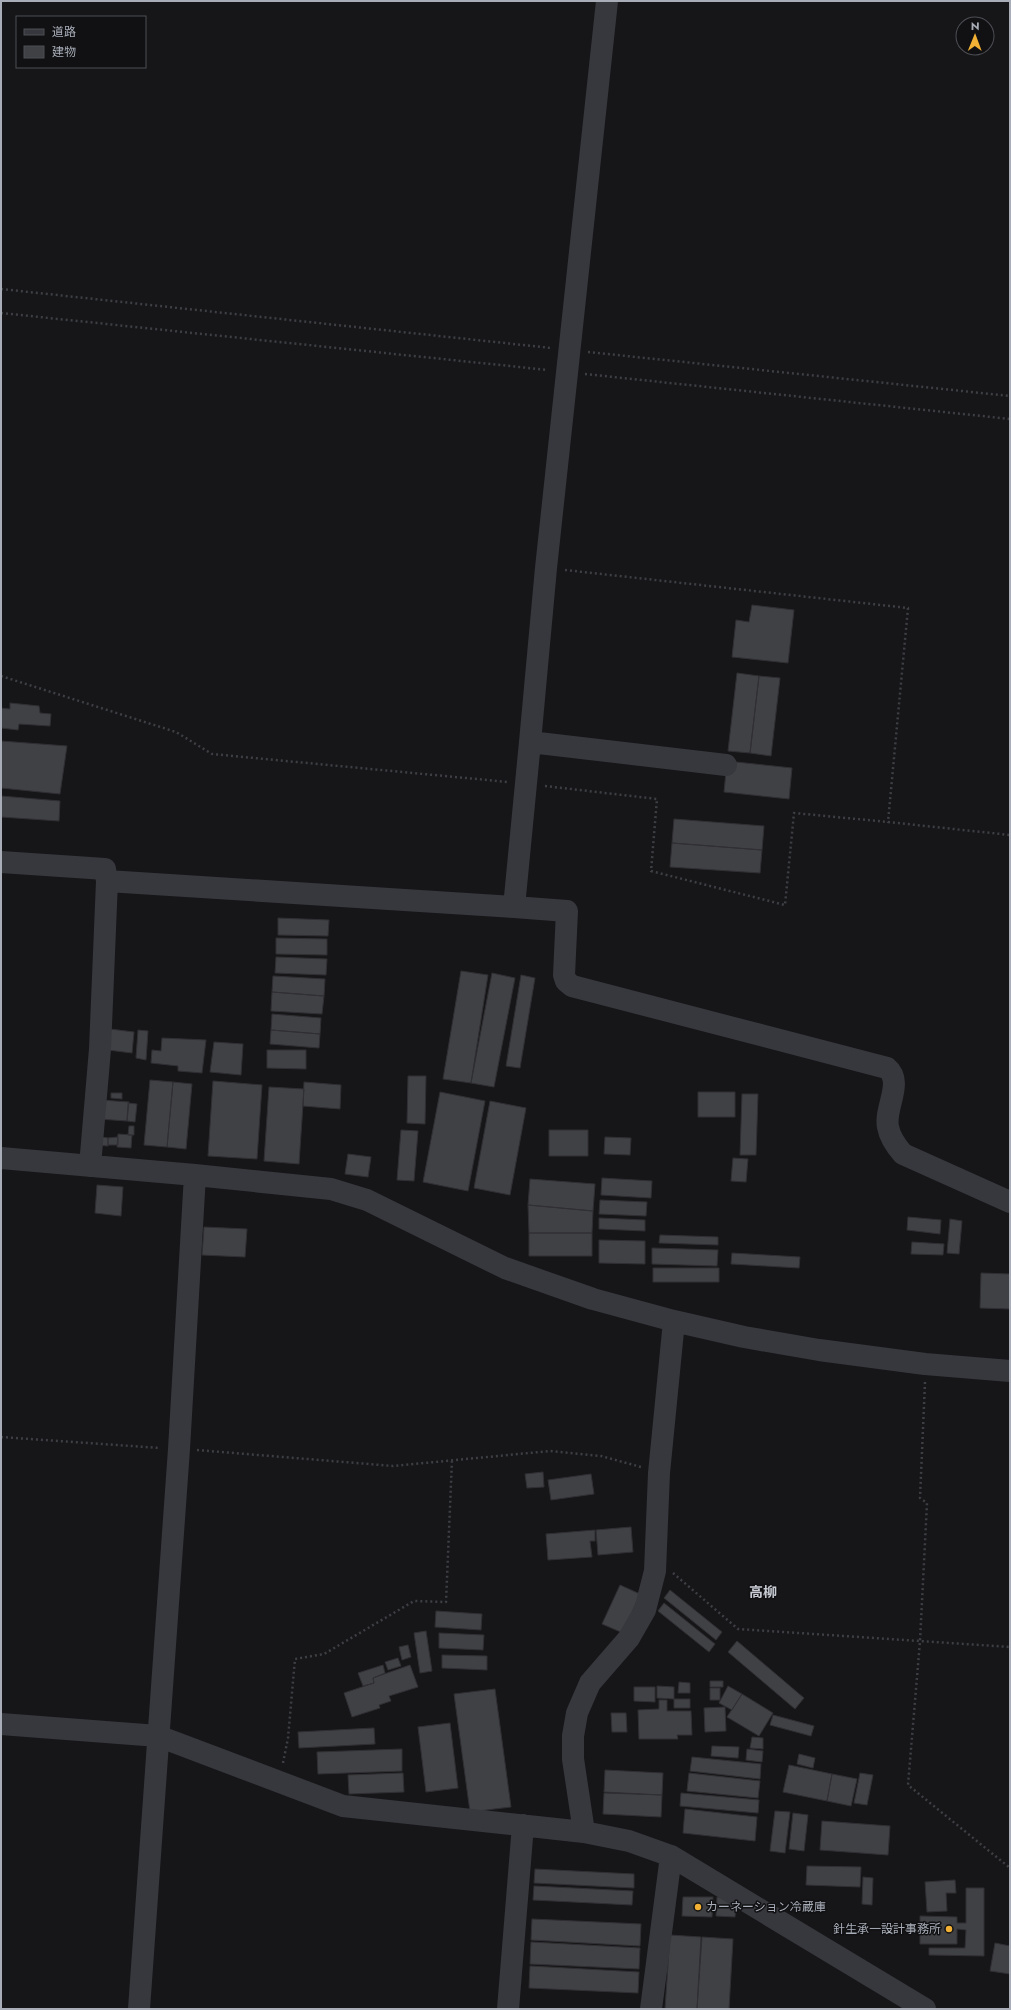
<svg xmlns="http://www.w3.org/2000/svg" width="1011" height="2010" font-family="Jost,'Noto Sans JP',sans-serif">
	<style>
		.building { fill: #404145; stroke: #303034 }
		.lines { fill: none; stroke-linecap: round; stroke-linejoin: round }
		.path { stroke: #3d3f44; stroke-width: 2.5; stroke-dasharray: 2 3; stroke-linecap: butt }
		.minor { stroke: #37383d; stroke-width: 22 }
		.poi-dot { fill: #f2b134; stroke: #111113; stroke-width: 1.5 }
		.labels { text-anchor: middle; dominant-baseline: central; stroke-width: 3; stroke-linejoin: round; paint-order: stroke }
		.poi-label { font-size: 12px; fill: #a8adb8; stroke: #111113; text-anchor: start }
		.quarter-label { font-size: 14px; font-weight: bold; fill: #c9ccd4; stroke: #111113 }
	</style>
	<rect width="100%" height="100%" fill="#161618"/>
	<path class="building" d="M752,605L794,610L788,663L732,657L736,620L749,622Z
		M737,673L759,676L750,753L728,751Z
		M759,676L780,678L771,756L750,753Z
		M10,703L39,706L40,713L51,714L50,726L19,724L18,730L1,728V708L10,709Z
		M1,741L67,746L60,794L1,788Z
		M727,761L792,768L789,799L724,792Z
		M1,796L60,801L59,821L1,817Z
		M674,819L764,826L762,850L672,843Z
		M672,843L762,850L760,873L670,867Z
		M278,918L329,920L328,936L278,935Z
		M276,938L327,939V955L276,954Z
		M276,957L327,959L326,975L275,973Z
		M461,971L488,975L471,1083L443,1079Z
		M492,973L515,978L494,1087L471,1083Z
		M521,975L535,978L520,1068L506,1066Z
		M273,976L325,979L324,996L272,992Z
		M272,992L324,996L322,1014L271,1011Z
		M272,1014L321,1018L320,1034L271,1030Z
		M102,1028L134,1032L132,1053L100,1049Z
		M138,1030L148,1031L146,1060L136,1058Z
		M271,1030L320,1034L319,1048L270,1044Z
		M162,1038L206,1040L202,1073L178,1071V1066L151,1063L152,1050L161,1051Z
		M214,1042L243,1044L241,1075L210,1072Z
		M267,1050H306V1069L267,1068Z
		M408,1076H426L425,1124L407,1123Z
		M150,1080L173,1082L167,1147L144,1145Z
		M213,1081L262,1085L257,1159L208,1156Z
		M173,1082L192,1084L186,1149L167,1147Z
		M304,1082L341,1085L340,1109L303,1106Z
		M269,1087L304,1089L299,1164L264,1161Z
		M440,1092L485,1101L468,1191L423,1182Z
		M698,1092H735V1117H698Z
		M111,1093H122V1099L111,1098Z
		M742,1094H758L756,1155H740Z
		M101,1100L129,1102L127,1121L99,1119Z
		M490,1101L526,1108L510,1195L474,1188Z
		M128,1103L137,1104L135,1122L127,1121Z
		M129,1126H134V1135H128Z
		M401,1130L418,1131L414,1181L397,1180Z
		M549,1130H588V1156H549Z
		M118,1134L132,1135L131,1148L117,1147Z
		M95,1136L108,1138V1146L95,1145Z
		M118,1137V1145H108V1138Z
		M605,1137L631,1138L630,1155L604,1154Z
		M348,1154L371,1157L368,1177L345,1174Z
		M733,1158L748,1159L746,1182L731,1181Z
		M602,1178L652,1181L651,1198L601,1195Z
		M530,1179L595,1184L593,1211L528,1205Z
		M97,1185L123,1187L121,1216L95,1213Z
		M600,1200L647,1202L646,1216L599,1214Z
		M528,1205L593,1211L592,1233H529Z
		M908,1217L941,1220L940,1234L907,1230Z
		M599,1218L645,1220V1231L599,1229Z
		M950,1219L962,1221L959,1254L947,1253Z
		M204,1227L247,1229L245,1257L202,1255Z
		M529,1233H592V1256H529Z
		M660,1235L718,1237V1245L659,1243Z
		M599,1240L645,1241V1264L599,1263Z
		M912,1242L944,1244L943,1255L911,1254Z
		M652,1248L718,1250L717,1266L652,1264Z
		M732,1253L800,1257L799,1268L731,1264Z
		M653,1268H719V1282H653Z
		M981,1273L1010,1274V1309L980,1308Z
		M543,1472L544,1487L527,1488L525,1474Z
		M591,1474L594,1494L551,1500L548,1480Z
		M631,1527L633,1552L598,1555L596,1530Z
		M595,1530V1541H590L592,1557L548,1560L546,1534Z
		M620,1585L640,1594L623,1633L602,1624Z
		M670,1590L722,1632L716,1640L664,1598Z
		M664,1603L715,1644L709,1652L658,1611Z
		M436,1611L482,1614L481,1630L435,1627Z
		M426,1631L432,1671L420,1673L414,1633Z
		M439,1633L484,1635L483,1650L439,1648Z
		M737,1641L804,1698L795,1709L728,1652Z
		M408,1645L411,1657L402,1660L399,1647Z
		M442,1655L487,1656V1670L442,1668Z
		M398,1658L401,1666L388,1670L385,1662Z
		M383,1665L385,1673L373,1678L374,1683L363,1686L358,1673Z
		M410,1665L418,1687L389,1696L391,1701L379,1705L380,1708L352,1717L344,1693L374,1683L373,1678Z
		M710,1681H723V1687H710Z
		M679,1682L690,1683V1693H678Z
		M657,1686L674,1687V1699L657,1698Z
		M728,1686L742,1694L732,1710L719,1703Z
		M634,1687H655V1702L634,1701Z
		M710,1688H720V1700H710Z
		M495,1689L511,1807L470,1812L454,1694Z
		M742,1694L773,1713L759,1736L727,1717Z
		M674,1699H690V1708H674Z
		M659,1700H667V1711H691L692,1735H677L678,1739H639L638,1710L659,1709Z
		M725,1707L726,1731L705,1732L704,1708Z
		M611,1713H626L627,1732H612Z
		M773,1715L814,1726L811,1736L770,1725Z
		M450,1723L458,1788L426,1792L418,1727Z
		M374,1728L375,1744L299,1748L298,1732Z
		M752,1737L763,1738V1749L750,1748Z
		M712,1746L739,1747L738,1758L711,1756Z
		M402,1749V1771L318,1774L317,1752Z
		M747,1749L763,1751L762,1762L746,1760Z
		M799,1754L815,1758L813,1768L797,1764Z
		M692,1757L761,1764L760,1779L690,1771Z
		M789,1765L832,1774L827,1801L783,1792Z
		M605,1770L663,1773L662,1795L604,1792Z
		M403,1773L404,1792L349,1794L348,1775Z
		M689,1773L760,1781L758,1798L687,1791Z
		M860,1773L873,1775L867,1805L854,1803Z
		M832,1774L857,1779L851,1806L827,1801Z
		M604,1793L662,1795L661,1817L603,1814Z
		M681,1793L759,1800L758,1813L680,1806Z
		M685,1809L757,1817L755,1841L683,1833Z
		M775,1811L790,1812L785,1853L770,1851Z
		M793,1813L808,1815L804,1851L789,1849Z
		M822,1821L890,1826L888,1855L820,1850Z
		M807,1866L861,1867L860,1887L806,1885Z
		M535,1869L634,1874V1888L534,1883Z
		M863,1877L873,1878L872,1905L862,1904Z
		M955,1880L956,1893H946L947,1911L927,1912L925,1882Z
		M534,1886L633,1891L632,1905L533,1900Z
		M966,1888H984V1956L929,1955V1948H965L966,1930L957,1929V1944H920V1916L957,1917V1923H966Z
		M683,1897H713L712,1917L682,1916Z
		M717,1897L728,1898L736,1902L735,1917L716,1916Z
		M532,1919L641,1924L640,1946L531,1940Z
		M670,1935L701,1937L697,2009H665Z
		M702,1937L733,1939L729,2009H697Z
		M531,1942L640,1948L639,1969L530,1964Z
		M995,1943L1010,1946V1974L990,1971Z
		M530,1966L639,1972L638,1993L529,1988Z"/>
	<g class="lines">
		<path class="path" d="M1,289L551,348
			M1,313L548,370
			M588,352L1010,396
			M585,374L1010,419
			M565,570L908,608L888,822L1010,835
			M1,676L176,732L212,754L508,782
			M545,786L657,799L651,871L785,905L794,813L888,822
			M925,1382L920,1498L927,1503L920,1641L908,1785L1010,1868
			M1,1437L160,1448
			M197,1450L393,1466L550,1451L601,1456L641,1467
			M673,1573L738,1629L1010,1647
			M283,1763L288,1738L295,1659L324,1654L414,1601L446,1602L452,1460"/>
		<path class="minor" d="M607,1L546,568L530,742L726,765
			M530,742L514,907L567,911L564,975L566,981L572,986L887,1068C904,1082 884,1108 888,1127C890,1138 896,1146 903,1154L1010,1202
			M1,862L105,869L107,881L514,907
			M1,1158L195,1175L331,1189L367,1200L505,1268L593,1299L674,1321L744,1337L819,1350L925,1364L1010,1371
			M90,1166L100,1049L107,881
			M1,1724L158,1736L343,1806L584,1832
			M671,1856L629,1841L584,1832L573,1759V1736L577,1713L590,1683L629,1638L645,1610L655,1571L659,1473L674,1321
			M139,2009L179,1449L195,1175
			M508,2009L523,1825
			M651,2009L671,1856L925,2009"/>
	</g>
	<g class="poi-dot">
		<circle cx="698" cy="1907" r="4"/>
		<circle cx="949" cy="1929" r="4"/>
	</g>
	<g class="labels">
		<g class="poi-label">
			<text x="706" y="1907">カーネーション冷蔵庫</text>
			<text x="941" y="1929" text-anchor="end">針生承一設計事務所</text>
		</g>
		<g class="quarter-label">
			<text x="763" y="1592">高柳</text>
		</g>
	</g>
	<rect width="1011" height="2010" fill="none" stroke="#a8adb8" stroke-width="4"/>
	<rect x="16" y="16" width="130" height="52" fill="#111113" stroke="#4d4f55"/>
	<rect x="24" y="29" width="20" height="6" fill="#37383d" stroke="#4d4f55"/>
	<text x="52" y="36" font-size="12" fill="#a8adb8">道路</text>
	<rect x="24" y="46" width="20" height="12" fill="#404145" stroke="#4d4f55"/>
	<text x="52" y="56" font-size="12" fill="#a8adb8">建物</text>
	<g transform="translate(975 36) rotate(1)"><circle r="19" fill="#111113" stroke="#4d4f55"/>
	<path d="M0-3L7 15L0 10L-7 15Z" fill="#f2b134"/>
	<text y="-6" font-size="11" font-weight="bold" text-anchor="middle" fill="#a8adb8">N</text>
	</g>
</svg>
